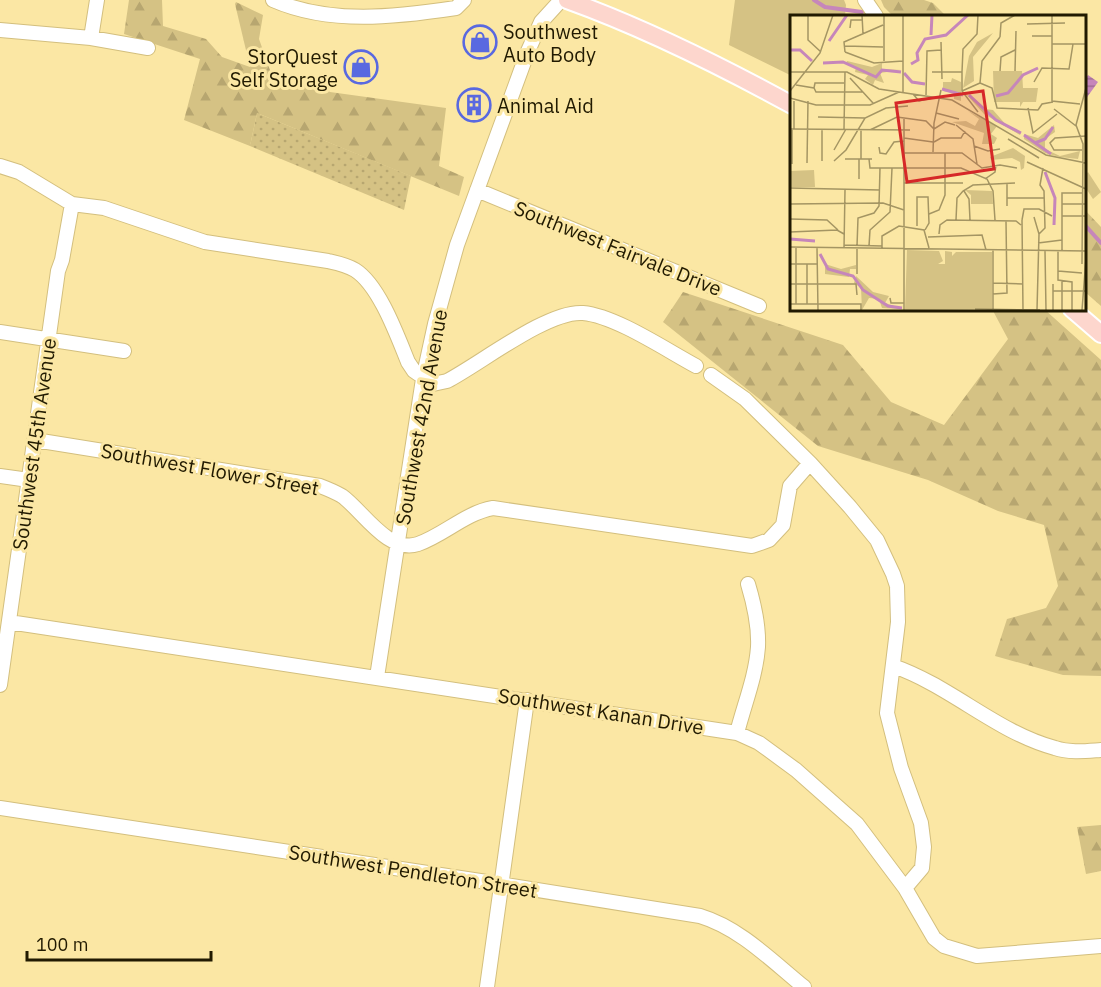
<svg xmlns="http://www.w3.org/2000/svg" width="1101" height="987" font-family="'IBM Plex Sans',sans-serif">
	<style>
		.grass { fill: url(#grass-dots) }
		.forest { fill: url(#forest-firs) }
		.green { fill: #d5c284 }
		.water { fill: url(#water-rules) }
		.lines { fill: none; stroke-linecap: round; stroke-linejoin: round }
		.stream { stroke: #c686ba; stroke-width: 4 }
		.minor-casing { stroke: #d3bf7e; stroke-width: 16 }
		.major-casing { stroke: #fff; stroke-width: 20 }
		.minor { stroke: #fff; stroke-width: 14 }
		.major { stroke: #fdd6cd; stroke-width: 16 }
		.labels { text-anchor: middle; dominant-baseline: central; stroke-width: 6; stroke-linejoin: round; paint-order: stroke }
		.poi-label { font-size: 20px; fill: #211a01; stroke: #fbe7a4; text-anchor: start }
		.street-label { font-size: 20px; fill: #211a01; stroke: #fbe7a4 }
		.inset-river { fill: none; stroke: #c686ba; stroke-width: 3 }
		.inset-road { fill: none; stroke: #a49563; stroke-width: 1.5 }
		.view { fill: #d62828; fill-opacity: 0.15; stroke: #d62828; stroke-width: 3 }
		.inset-edge { fill: none; stroke: #211a01; stroke-width: 3 }
	</style>
	<defs>
		<pattern id="grass-dots" width="8" height="8" patternUnits="userSpaceOnUse" patternTransform="scale(1.5)"><rect width="8" height="8" fill="#d5c284"/><path d="M2 2h.1M6 6h.1" fill="none" stroke="#b7a670" stroke-width="1.8" stroke-linecap="round"/></pattern>
		<pattern id="forest-firs" width="22" height="20" patternUnits="userSpaceOnUse" patternTransform="scale(1.5)"><rect width="22" height="20" fill="#d5c284"/><path d="M5 1l3.5 6h-7zM16 11l3.5 6h-7z" fill="#b7a670"/></pattern>
		<pattern id="water-rules" width="6" height="5" patternUnits="userSpaceOnUse" patternTransform="scale(1.5)"><rect width="6" height="5" fill="#c686ba"/><path d="M0 2.5h6" fill="none" stroke="#a06d95"/></pattern>
	</defs>
	<rect width="100%" height="100%" fill="#fbe7a4"/>
	<path class="grass" d="M257,113L411,176L404,210L250,146Z"/>
	<path class="forest" d="M129,0H162L163,26L206,39L222,57L250,67L235,4L236,2L263,15L259,39L271,73L314,80L330,92L446,108L439,166L464,177L459,196L257,113L250,146L184,120L200,59L124,34Z
		M881,0H924L933,3L946,16H893L884,7Z
		M1084,209L1101,227V306L1085,292Z
		M683,292L843,345L891,402L944,425L1008,339L992,309H1044L1101,360V676L1063,675L995,656L1007,619L1046,608L1058,586L1044,525L998,511L928,480L818,446L663,322Z
		M1101,825V871L1086,874L1077,827Z"/>
	<path class="green" d="M735,0H844L846,5L845,16H792V76L729,45Z
		M1088,172L1101,192L1093,199L1085,187V175Z"/>
	<path class="water" d="M1088,75L1098,82L1085,100V80Z"/>
	<g class="lines">
		<path class="stream" d="M814,0L825,7L862,12
			M1084,224L1101,243"/>
		<g class="minor-casing">
			<path id="minor" d="M273,0C330,25 396,17 456,8L464,0
				M865,0L876,16
				M0,30L91,38L148,48
				M91,38L97,0
				M0,166L19,172L72,204L104,208L205,242L328,261C337,263 347,265 355,270C379,285 397,335 408,362L414,371L433,384L447,381C480,364 548,310 583,313C616,316 666,350 696,366
				M477,190L759,306
				M0,332L124,351
				M711,375L745,399L810,463L850,507L877,540L893,574L897,586L898,622L887,713L901,768L921,823L924,847L922,868L905,888
				M35,440L320,486C328,489 335,492 342,496C362,510 388,554 418,544C444,535 465,513 493,508L752,546L769,540L783,525L790,486L810,463
				M0,476L29,480
				M9,622L737,733L759,743L796,770L857,824L905,888L934,938L944,946L977,956L1101,946
				M893,666C951,686 996,732 1055,748C1070,753 1086,751 1101,750
				M377,677L423,379L435,324L457,245L528,51L541,22L561,0
				M0,685L58,271L62,260L72,204
				M737,733C744,705 756,676 758,647C759,626 754,604 748,584
				M0,808L500,884L700,916C740,928 772,961 804,987
				M487,987L527,700"/>
		</g>
		<g class="major-casing">
			<path id="major" d="M567,0C645,28 719,65 792,105
				M1072,309L1101,334"/>
		</g>
		<use href="#minor" class="minor"/>
		<use href="#major" class="major"/>
	</g>
	<defs>
		<g id="shop-ring" transform="scale(1.725)"><circle r="9.5" fill="#fbe7a4" stroke="#5969e0" stroke-width="1.5"/><path d="M-5-2.5h2.3a2.7 3.5 0 0 1 5.4 0H5L5.5 6h-11ZM-1.5-2.5h3a1.5 2.3 0 0 0-3 0Z" fill="#5969e0"/></g>
		<g id="building-ring" transform="scale(1.725)"><circle r="9.5" fill="#fbe7a4" stroke="#5969e0" stroke-width="1.5"/><path d="M-4-6H4V6H1V3H-1V6H-4ZM-2.5-4.3h1.7v1.8h-1.7ZM.8-4.3h1.7v1.8H.8ZM-2.5-1h1.7V.8h-1.7ZM.8-1h1.7V.8H.8Z" fill="#5969e0"/></g>
	</defs>
	<g fill-rule="evenodd">
		<use href="#shop-ring" x="480" y="42"/>
		<use href="#shop-ring" x="361" y="67"/>
		<use href="#building-ring" x="474" y="105"/>
	</g>
	<g class="labels">
		<g class="poi-label">
			<text x="503" y="31">Southwest<tspan x="503" dy="23">Auto Body</tspan></text>
			<text x="338" y="56" text-anchor="end">StorQuest<tspan x="338" dy="23">Self Storage</tspan></text>
			<text x="497" y="105">Animal Aid</text>
		</g>
		<g class="street-label">
			<text transform="translate(618 248) rotate(22)">Southwest Fairvale Drive</text>
			<text transform="translate(421 417) rotate(-80)">Southwest 42nd Avenue</text>
			<text transform="translate(34 444) rotate(-82)">Southwest 45th Avenue</text>
			<text transform="translate(210 469) rotate(10)">Southwest Flower Street</text>
			<text transform="translate(601 711) rotate(9)">Southwest Kanan Drive</text>
			<text transform="translate(413 871) rotate(9)">Southwest Pendleton Street</text>
		</g>
	</g>
	<g transform="translate(790 15)">
		<rect width="296" height="296" fill="#fbe7a4"/>
		<path d="M175,175L202,176L203,189H181V180Z" fill="#d5c284"/>
		<path d="M203,18L183,42L184,66L173,73L179,41L187,27ZM57,46L82,52L92,48V54L111,55L90,58L94,68L85,65L83,70L75,64L78,60L65,57L66,52L56,49ZM175,78L195,94L203,95L218,112L231,117L230,120L194,99ZM178,96L207,111L201,119L207,123L204,129H192L194,118L162,107L176,106L185,111L189,104ZM264,110L265,117L255,124V134L270,141L290,136L288,144L270,142L255,138L234,124V119L248,123ZM223,133L235,141L234,153L231,155L230,147L222,143L201,145L200,142ZM35,249L51,254L66,250V254H60L59,262L35,259ZM66,261L83,277L99,281L95,288L113,294L92,293L89,284L79,283L72,295L71,273L64,268Z" fill="#d5c284"/>
		<path d="M203,56H232L233,73H248L246,87H233L230,92V87H204ZM162,63L171,67V86L164,84V78L153,76V67H161ZM24,155L25,172H0V156ZM117,235L149,236L153,246L148,249H155V236L162,237V241L166,237H202V294L115,295Z" fill="#d5c284"/>
		<path class="inset-river" d="M141,20L142,0M39,26L57,0M0,35H10L22,46M33,48L53,47L86,62L92,55L111,57M121,49L128,45L127,38L135,24L156,20L178,0M114,58L122,67L135,69M152,74L173,80M179,80L206,105L231,118M206,81L218,78L233,60L248,53M234,120L261,139M245,128L255,124L263,112M255,157L265,183L264,210M0,224L25,226M30,239L38,254L63,261L73,275L98,291L112,293"/>
		<path class="inset-road" d="M18,0V25L31,37M72,0L73,19M94,0V46M262,0V86L290,89M237,9L275,8M60,13L61,5H72M242,21H262M210,22L211,8L225,0M151,27L152,64M262,29H296M55,31L93,32M55,37L84,48L113,46M55,37L54,27L93,10M210,56L211,42L225,35M225,56L226,16M0,57H57L89,74L162,85L256,140L296,148M142,57H172M60,63L83,88M244,67L252,53L279,54L283,29M190,68L202,73L207,93L248,95M190,68L192,46L210,22M6,70L24,73L26,77H73M24,73L25,68H54M0,76L30,38L43,0M172,76L190,68M113,77V0M123,79L129,86L143,83M136,80L137,36L151,35M0,83L26,90H80L109,77M238,93L243,118L267,99M264,94L286,111M248,95L252,89L263,87M188,97L172,76V57L173,34L187,19L188,0M146,98L169,104M28,102L75,103M166,110L183,124L187,149M0,114L120,115M2,114V149M4,114V86M32,114V146M54,114L55,57M71,114V144M80,115L107,102L136,106L144,114L155,107L165,110M114,123L143,127M218,124L249,143M144,127L151,123H171L175,116M184,131L198,136L210,134M89,132L90,138L96,139L104,127L114,126M44,135L56,114M292,135H264L260,128L265,123L296,121M143,137L144,108L151,75M114,138H172L192,153L210,150L227,153M55,144H82M69,144V164M79,144L80,153H171L197,164L203,176L205,205M44,146L56,135L75,103L96,93L118,91M237,147L296,174M17,148L18,86M195,164L205,157L206,150M114,168H173M217,169V191M0,173L90,175M174,176L179,184L180,205M217,183H254M0,189L93,188L114,195M272,189H296M139,199L149,195L155,180V138M272,201H296M244,202L249,219L247,295M0,204L37,205L48,215M166,205L167,183L173,176L183,170L225,168M232,205L233,295M232,205L234,194H249L262,201M127,211V182H138L139,208L135,215M0,217L47,215L54,219M149,219L150,210L157,205L226,206L231,210M249,219L255,213L254,176L250,170L253,153M138,222L192,220L196,235M248,228L272,225M54,230L92,231M67,231L68,203L84,198L89,191L90,153M79,231L80,215L100,197L102,153M0,232L296,236M27,233L28,295M54,233L55,175M67,233V259M92,234V221L109,211L134,215L139,233M255,236L256,295M268,236V265L282,267V295M272,236V178H292M0,249H28M292,249L293,129L286,110L296,73M268,256L292,258M203,268L233,269M0,269H66L67,280M263,276H296M203,279L217,278L216,206M100,283L101,288H114M0,289H71V295M6,289V233M17,289V249M185,294L250,295M203,294V235M114,295V104M263,295V269M272,295V265M292,295L296,243"/>
		<path class="view" d="M193,76L204,154L117,167L106,88Z"/>
		<rect width="296" height="296" class="inset-edge"/>
	</g>
	<path d="M27 951v9h184v-9" fill="none" stroke="#211a01" stroke-width="3"/>
	<text x="36" y="951" font-size="18" fill="#211a01" stroke="#fbe7a4" stroke-width="4.5" paint-order="stroke">100 m</text>
</svg>
